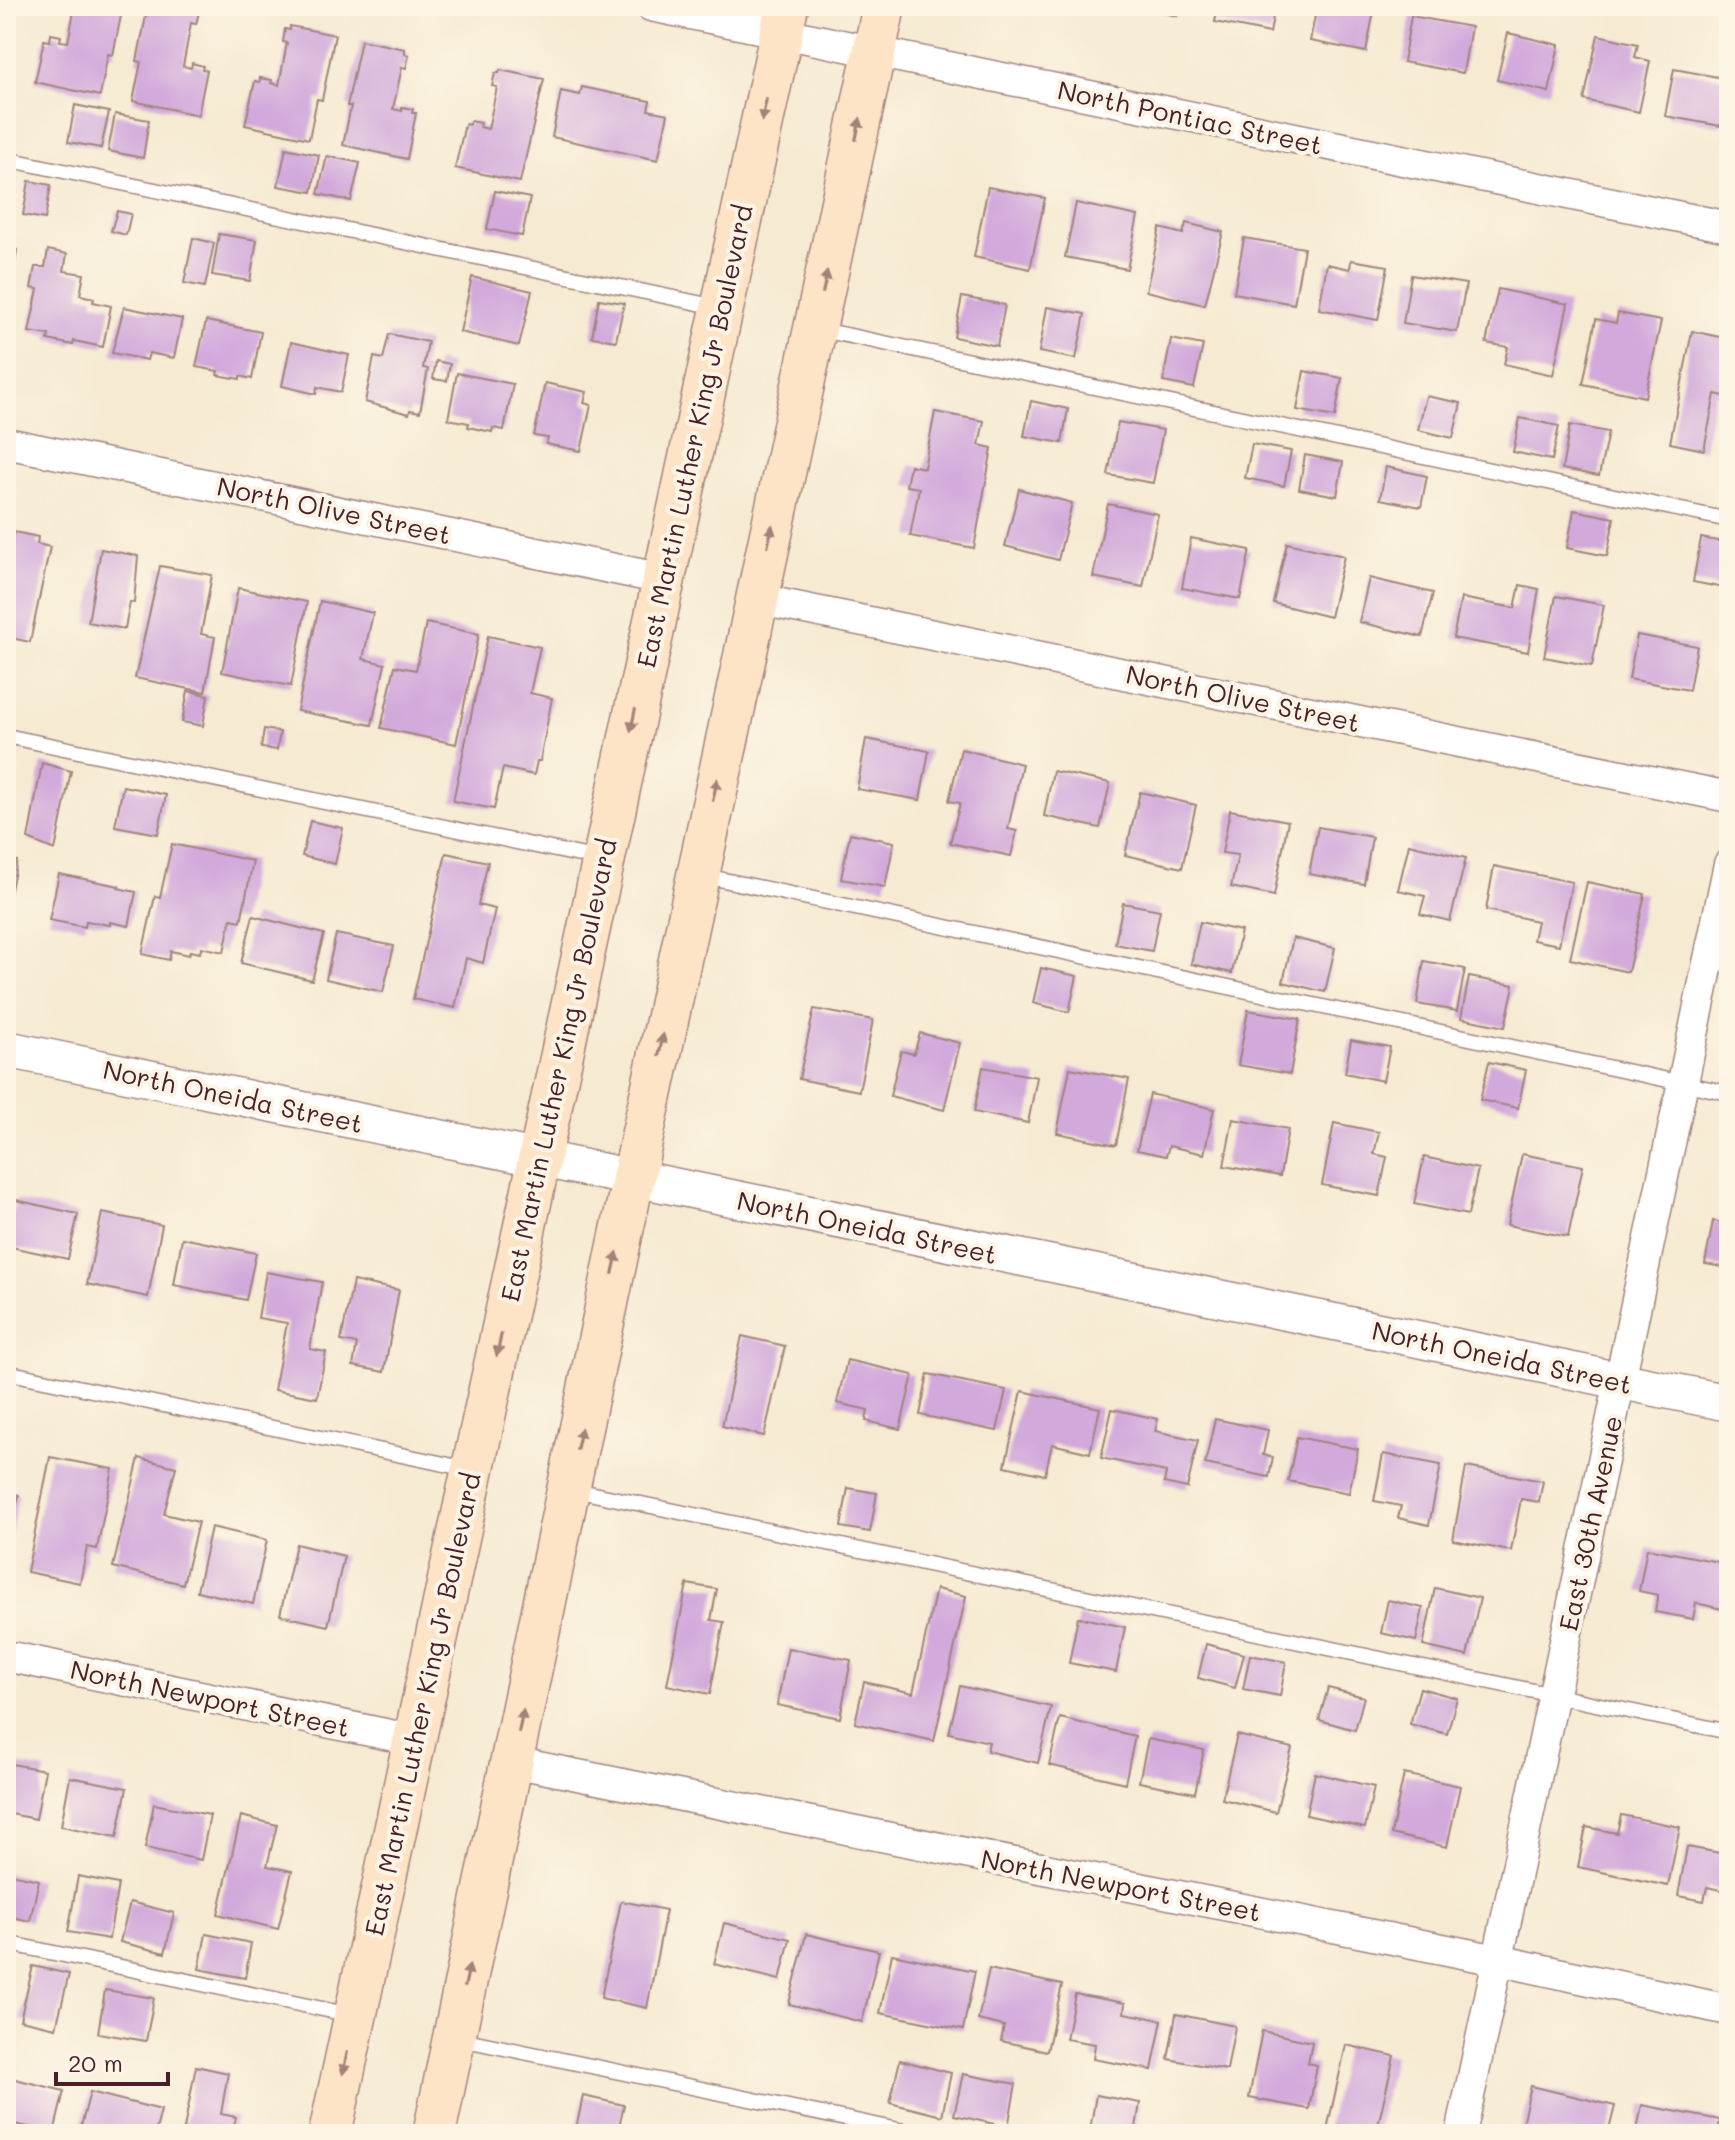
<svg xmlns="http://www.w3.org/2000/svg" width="1735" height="2140" font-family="Mali,sans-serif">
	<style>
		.building { fill: #d1a9db }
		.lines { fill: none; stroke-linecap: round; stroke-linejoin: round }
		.service-casing { stroke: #a0847e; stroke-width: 17 }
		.minor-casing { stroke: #a0847e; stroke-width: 33 }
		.tertiary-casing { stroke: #a0847e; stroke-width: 39 }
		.secondary-casing { stroke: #a0847e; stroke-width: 45 }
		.service { stroke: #fff; stroke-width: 14 }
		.minor { stroke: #fff; stroke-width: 30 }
		.tertiary { stroke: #fff; stroke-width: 36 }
		.secondary { stroke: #fee4c6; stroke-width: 42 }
		.oneway { fill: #a48278 }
		.labels { text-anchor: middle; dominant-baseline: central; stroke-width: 8; stroke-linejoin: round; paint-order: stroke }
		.street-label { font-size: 26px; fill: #4a1f2b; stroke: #fcf5e5 }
	</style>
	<rect width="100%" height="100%" fill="#fcf5e5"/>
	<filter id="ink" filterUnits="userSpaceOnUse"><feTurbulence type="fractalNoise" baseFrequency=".0125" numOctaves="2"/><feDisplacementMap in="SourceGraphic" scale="16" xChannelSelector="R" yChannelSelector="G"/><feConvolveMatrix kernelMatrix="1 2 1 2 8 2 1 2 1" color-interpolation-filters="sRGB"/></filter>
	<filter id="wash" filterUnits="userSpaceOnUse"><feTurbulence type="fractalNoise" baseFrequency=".006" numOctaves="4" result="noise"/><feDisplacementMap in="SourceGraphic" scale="32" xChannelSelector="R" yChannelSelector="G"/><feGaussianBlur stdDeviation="1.8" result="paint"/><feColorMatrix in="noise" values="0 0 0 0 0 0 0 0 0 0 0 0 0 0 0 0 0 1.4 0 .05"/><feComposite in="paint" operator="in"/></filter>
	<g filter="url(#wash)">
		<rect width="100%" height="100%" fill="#f6ead2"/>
		<g id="blocks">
			<path class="building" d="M75,6H123L113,55L108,54L100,96L35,82L44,40L50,41L51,34L61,36L60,41L68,42Z
				M148,6H195L194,11L199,12L196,24L191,23L183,66L191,68L192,63L203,66L202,69L207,70L198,115L133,101L141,62L137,61Z
				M1135,6H1179L1177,16Z
				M1218,6H1275L1270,33L1215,22Z
				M1317,6H1375L1366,52L1310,41Z
				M1411,16L1471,27L1463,73L1403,62Z
				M290,26L335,35L322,100L317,99L309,139L245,125L255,81L260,82V78L272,80L271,83L279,85L287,43L283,42L285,29L290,30Z
				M1508,33L1559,45L1549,92L1497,80Z
				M1598,35L1638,44L1635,57L1650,61L1639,112L1584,100Z
				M361,40L405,49V54L409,55L406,68L402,67L393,109L402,111V107L413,109L412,113H416L407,159L343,145L351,106H347Z
				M1674,69L1729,79L1721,126L1665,116Z
				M500,70L544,79L520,182L455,168L465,124L469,125L470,121L481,123L480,127L488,129L497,87L492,86L495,73H499Z
				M582,87L650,101L648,110L668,114L658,160L552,137L561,91L580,95Z
				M75,105L109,112L101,148L68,142Z
				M115,114L149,120L143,158L108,151Z
				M286,148L319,155L312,192L278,186Z
				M327,156L360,163L351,201L318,194Z
				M29,181L51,185L45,219L23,215Z
				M988,187L1045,198L1030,269L974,257Z
				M495,191L530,198L522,236L487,229Z
				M1076,203L1138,216L1127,269L1065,257Z
				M117,211L131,214L126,235L111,231Z
				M1186,223L1223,232L1205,305L1146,291L1160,228L1183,234Z
				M219,234L257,240L250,281L212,275Z
				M193,238L214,243L205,287L184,283Z
				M1244,238L1304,248L1294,304L1234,293Z
				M6,249L17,250L10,294L6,293Z
				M48,250L67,254L64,271L84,274L80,295L94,298L93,302L111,306L103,347L74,341L73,345L48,340L49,335L29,332L38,289L31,288L35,267H45Z
				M1351,260L1388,266L1378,320L1319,309L1327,264L1350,269Z
				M1411,275L1466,284L1457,332L1403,323Z
				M472,277L532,291L519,346L460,332Z
				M1498,289L1568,304L1553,375L1504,364L1508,347L1486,343Z
				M962,297L1005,305L997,346L954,337Z
				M599,299L624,303L616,341L592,337Z
				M124,307L182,319L174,358L149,353L147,360L112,353Z
				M1047,307L1085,314L1076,359L1039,352Z
				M1618,313L1661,321L1645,397L1583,384L1596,319L1616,323Z
				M206,321L261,332L252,379L240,376V379L217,375L218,371L196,367Z
				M1692,331L1729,339V397L1715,394L1704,450L1670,443Z
				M389,334L428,342L423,368L428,369L420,412L410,410L409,414L365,402L374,357L383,359Z
				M1171,339L1203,345L1194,388L1163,382Z
				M291,342L349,355L341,392L317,387L316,394L282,386Z
				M436,361L450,364L447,381L433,379Z
				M1304,371L1342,378L1335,417L1297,410Z
				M457,373L513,384L504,430L493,428L492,432L468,427L469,423L448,419Z
				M545,383L587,392L584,403L591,405L581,451L546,444L548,438L534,436Z
				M1426,396L1461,403L1453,438L1418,430Z
				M1031,401L1068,409L1062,443L1024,436Z
				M935,412L984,421L979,445L992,448L974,548L910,536L919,488L906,486L910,465L924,468Z
				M1520,418L1559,426L1552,460L1513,452Z
				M1118,422L1163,430L1153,483L1108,475Z
				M1570,425L1608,432L1599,476L1562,469Z
				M1252,444L1291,451L1284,486L1245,478Z
				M1305,455L1343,462L1337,496L1299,489Z
				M1386,467L1427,476L1421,507L1380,499Z
				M1019,489L1072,503L1058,560L1005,546Z
				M1108,504L1158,514L1143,587L1093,577Z
				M1574,510L1614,518L1607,556L1567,548Z
				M14,532L38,537L37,544L50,547L30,642L6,637V538L12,539Z
				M1191,538L1250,550L1240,599L1182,588Z
				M1701,538L1729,543V589L1693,582Z
				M1287,543L1344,556L1330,617L1273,603Z
				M101,549L138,556L134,603L130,602L125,629L88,622Z
				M160,566L212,575L201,634L215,637L205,692L135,678Z
				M1369,578L1433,593L1422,637L1359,622Z
				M1520,585L1539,589L1528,652L1453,638L1461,598L1515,608Z
				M238,588L307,602L291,686L222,672Z
				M1556,596L1604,605L1592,666L1544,657Z
				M320,601L373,613L363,659L385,664L372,725L297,711Z
				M426,623L479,634L456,744L381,728L395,666L416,670Z
				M1637,635L1697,646L1689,690L1629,679Z
				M488,636L540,647L530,693L552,698L540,761H537L534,775L503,768L494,809L453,801Z
				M188,691L208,695L203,726L182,722Z
				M264,729L280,732L277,750L261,748Z
				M866,739L929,751L920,800L857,789Z
				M961,749L1022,764L1008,829L1017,831L1011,856L950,843L960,803L949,801Z
				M42,763L71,771L55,850L28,839Z
				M1053,771L1110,783L1100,828L1044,816Z
				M123,786L166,795L158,834L115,826Z
				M1140,792L1196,805L1182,868L1125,855Z
				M1230,810L1288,821L1274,896L1231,887L1238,855L1222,853Z
				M310,821L343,828L335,864L302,856Z
				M1318,827L1372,837L1364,884L1309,874Z
				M850,833L894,842L885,887L841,879Z
				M172,844L253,861L241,921L231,919L224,952L201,947L200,953L190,951L189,955L171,951L169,960L142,954L155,896L160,897Z
				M1409,844L1466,858L1450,921L1420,914L1425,896L1398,890Z
				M446,853L488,862L478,905L495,909L483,963L466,958L455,1008L413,999Z
				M6,859L17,861L7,908H6Z
				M1494,866L1572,882L1559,945L1533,940L1537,921L1486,910Z
				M59,874L119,886L118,888L136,892L129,926L110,922V925L86,921L85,927L49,920Z
				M1587,882L1645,894L1628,972L1570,959Z
				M1123,903L1160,910L1152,951L1115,944Z
				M253,916L324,934L312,980L241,963Z
				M1200,922L1241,931L1232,973L1191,964Z
				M336,934L394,946L383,992L326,979Z
				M1293,938L1335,948L1325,992L1283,982Z
				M1424,961L1465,969L1457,1011L1417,1004Z
				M1041,968L1077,976L1069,1012L1033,1003Z
				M1469,977L1514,985L1505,1027L1461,1018Z
				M814,1009L873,1020L859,1091L799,1079Z
				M1248,1010L1300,1019L1290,1074L1238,1065Z
				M920,1033L960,1043L944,1110L890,1096L901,1051L914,1054Z
				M1351,1040L1390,1047L1383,1081L1345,1073Z
				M1489,1062L1526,1070L1518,1108L1480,1100Z
				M983,1067L1037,1077L1028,1123L974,1112Z
				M1070,1068L1129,1079L1116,1145L1057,1133Z
				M1150,1094L1214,1109L1204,1154L1169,1146L1166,1156L1137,1150Z
				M1233,1119L1288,1129L1280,1176L1224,1166Z
				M1334,1123L1379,1132L1374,1154L1387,1157L1379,1196L1322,1185Z
				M1522,1154L1583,1166L1568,1237L1507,1225Z
				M1424,1157L1478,1169L1468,1215L1414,1204Z
				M16,1200L78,1214L68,1259L6,1246Z
				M102,1213L162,1225L148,1297L87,1284Z
				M1713,1221L1729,1224V1268L1705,1264Z
				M182,1238L256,1253L246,1300L174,1285Z
				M266,1272L322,1282L310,1349L326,1352L317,1398L274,1390L287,1323L258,1318Z
				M353,1281L399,1290L384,1372L353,1366L357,1344L341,1341Z
				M742,1336L785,1346L764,1436L722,1426Z
				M847,1360L913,1375L900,1429L866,1421L868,1410L837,1403Z
				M928,1374L1006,1390L997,1431L920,1415Z
				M1022,1391L1100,1408L1090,1453L1052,1444L1045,1475L1005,1466Z
				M1112,1409L1158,1419L1155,1431L1198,1440L1187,1488L1164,1483L1166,1472L1101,1458Z
				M1215,1419L1268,1430L1263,1455L1273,1457L1269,1477L1205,1464Z
				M1297,1437L1358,1449L1349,1493L1288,1481Z
				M1383,1454L1441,1465L1429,1525L1398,1518L1401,1506L1374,1501Z
				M50,1457L113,1469L97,1549L87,1547L80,1583L27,1572Z
				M139,1458L176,1467L164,1514L198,1522L183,1584L113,1567Z
				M1466,1467L1543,1481L1539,1502L1521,1499L1511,1551L1453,1540Z
				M848,1488L877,1493L870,1532L841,1527Z
				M6,1492L19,1495L7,1550H6Z
				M211,1527L267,1540L253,1604L197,1591Z
				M296,1544L344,1556L328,1626L280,1615Z
				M1647,1548L1729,1564L1722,1609L1696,1603L1693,1619L1655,1612L1658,1595L1639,1591Z
				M687,1584L717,1589L711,1620L724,1622L710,1694L667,1685Z
				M1435,1588L1480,1598L1467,1656L1423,1646Z
				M936,1589L966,1596L934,1741L855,1723L864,1682L913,1693Z
				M1388,1600L1423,1608L1416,1641L1381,1633Z
				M1078,1617L1125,1627L1116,1672L1069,1663Z
				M1206,1644L1244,1654L1235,1688L1198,1678Z
				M788,1648L851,1660L840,1718L777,1705Z
				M1250,1655L1286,1662L1280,1696L1243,1689Z
				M960,1686L1051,1707L1038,1763L987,1751L989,1742L949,1733Z
				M1328,1688L1364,1697L1355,1730L1319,1720Z
				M1420,1688L1457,1698L1447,1734L1410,1724Z
				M1060,1718L1135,1736L1125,1783L1049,1765Z
				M1237,1735L1292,1748L1276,1812L1222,1799Z
				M1148,1739L1204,1750L1195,1793L1139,1782Z
				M6,1763L45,1770L36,1819L6,1813Z
				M1315,1773L1374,1787L1365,1828L1306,1815Z
				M1404,1774L1460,1786L1447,1847L1391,1834Z
				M70,1777L127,1788L117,1837L61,1826Z
				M154,1804L210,1815L201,1860L145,1848Z
				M1621,1815L1680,1827L1668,1886L1578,1867L1586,1827L1617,1833Z
				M241,1816L277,1825L267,1866L292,1871L278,1929L218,1914Z
				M1723,1838L1729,1839V1892L1707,1887L1704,1901L1678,1896L1687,1847L1720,1853Z
				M6,1873L39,1880L30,1921L6,1916Z
				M78,1876L118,1884L109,1939L68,1932Z
				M621,1901L666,1910L647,2008L601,1998Z
				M130,1902L174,1913L165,1953L120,1942Z
				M724,1923L790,1939L780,1980L714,1964Z
				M206,1934L251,1943L245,1978L199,1969Z
				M806,1934L879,1951L862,2022L789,2004Z
				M892,1954L975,1971L963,2030L880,2013Z
				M33,1966L69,1974L56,2028L20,2020Z
				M989,1969L1062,1985L1047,2051L1001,2041L1004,2026L978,2020Z
				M105,1990L154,1998L146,2041L98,2033Z
				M1075,1994L1125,2003L1124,2013L1162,2020L1152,2070L1093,2059L1095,2044L1066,2039Z
				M1176,2014L1235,2026L1227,2070L1168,2059Z
				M1262,2031L1312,2042L1308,2063L1317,2065L1309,2109L1249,2098Z
				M1346,2045L1394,2056L1376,2134H1326Z
				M900,2060L951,2073L942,2116L890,2103Z
				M196,2066L228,2073L221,2114L236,2117L232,2134H183Z
				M963,2074L1016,2084L1008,2127L954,2115Z
				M7,2077L64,2091L54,2133L6,2122Z
				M1531,2086L1615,2106L1608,2134L1520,2132Z
				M90,2092L161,2110L155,2134H79Z
				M1096,2095L1140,2103L1135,2134L1090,2130Z
				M583,2096L624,2105L617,2134H575Z
				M1642,2105L1720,2120L1717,2134H1636Z"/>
		</g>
	</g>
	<g filter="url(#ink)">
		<use href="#blocks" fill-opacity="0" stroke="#a0847e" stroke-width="2"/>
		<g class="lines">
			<g class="service-casing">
				<path id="service" d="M6,159L717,307
					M817,329L1729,520
					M6,736L599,859
					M700,875L1729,1093
					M6,1372L468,1469
					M570,1489L1729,1732
					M6,1943L351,2015
					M456,2038L918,2134"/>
			</g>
			<g class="minor-casing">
				<path id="minor" d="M651,6L1729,227
					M6,443L663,579
					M756,599L1729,797
					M6,1656L414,1740
					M513,1762L1497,1960L1729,2010
					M1461,2134L1729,864"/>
			</g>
			<g class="tertiary-casing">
				<path id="tertiary" d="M6,1049L1729,1403"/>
			</g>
			<g class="secondary-casing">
				<path id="secondary" d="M330,2134L787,6
					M434,2134L622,1231L884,6"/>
			</g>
			<use href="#service" class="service"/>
			<use href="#minor" class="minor"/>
			<use href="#tertiary" class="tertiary"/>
			<use href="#secondary" class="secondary"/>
		</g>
		<defs><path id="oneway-solid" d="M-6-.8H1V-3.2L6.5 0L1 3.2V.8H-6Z" transform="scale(2)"/></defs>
		<g class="oneway">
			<use href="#oneway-solid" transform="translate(764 110) rotate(102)"/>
			<use href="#oneway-solid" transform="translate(858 129) rotate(-78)"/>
			<use href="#oneway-solid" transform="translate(825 282) rotate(-78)"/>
			<use href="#oneway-solid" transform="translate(770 536) rotate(-78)"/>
			<use href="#oneway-solid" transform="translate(633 720) rotate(102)"/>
			<use href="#oneway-solid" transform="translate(715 790) rotate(-78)"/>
			<use href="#oneway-solid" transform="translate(661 1045) rotate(-78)"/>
			<use href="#oneway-solid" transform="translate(615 1263) rotate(-78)"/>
			<use href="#oneway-solid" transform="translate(499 1345) rotate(102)"/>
			<use href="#oneway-solid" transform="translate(579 1439) rotate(-78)"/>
			<use href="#oneway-solid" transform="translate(521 1721) rotate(-78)"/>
			<use href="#oneway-solid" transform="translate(467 1976) rotate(-78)"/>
			<use href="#oneway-solid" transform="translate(345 2063) rotate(102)"/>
		</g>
	</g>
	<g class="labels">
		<g class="street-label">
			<text transform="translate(1190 117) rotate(12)">North Pontiac Street</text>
			<text transform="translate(694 436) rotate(-78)">East Martin Luther King Jr Boulevard</text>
			<text transform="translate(334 510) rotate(12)">North Olive Street</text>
			<text transform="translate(1243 698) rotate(12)">North Olive Street</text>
			<text transform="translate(558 1070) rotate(-78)">East Martin Luther King Jr Boulevard</text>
			<text transform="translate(233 1096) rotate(12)">North Oneida Street</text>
			<text transform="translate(867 1227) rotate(12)">North Oneida Street</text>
			<text transform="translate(1502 1357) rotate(12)">North Oneida Street</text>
			<text transform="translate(1590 1523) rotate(-78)">East 30th Avenue</text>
			<text transform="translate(210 1698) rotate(12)">North Newport Street</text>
			<text transform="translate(422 1704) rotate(-78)">East Martin Luther King Jr Boulevard</text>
			<text transform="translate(1121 1885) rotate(11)">North Newport Street</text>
		</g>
	</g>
	<rect width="1735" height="2140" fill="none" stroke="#fcf5e5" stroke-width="32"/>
	<path d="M56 2072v12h112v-12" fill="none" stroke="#4a1f2b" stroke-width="4"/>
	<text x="68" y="2072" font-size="24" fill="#4a1f2b" stroke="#fcf5e5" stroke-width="6" paint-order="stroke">20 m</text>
</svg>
